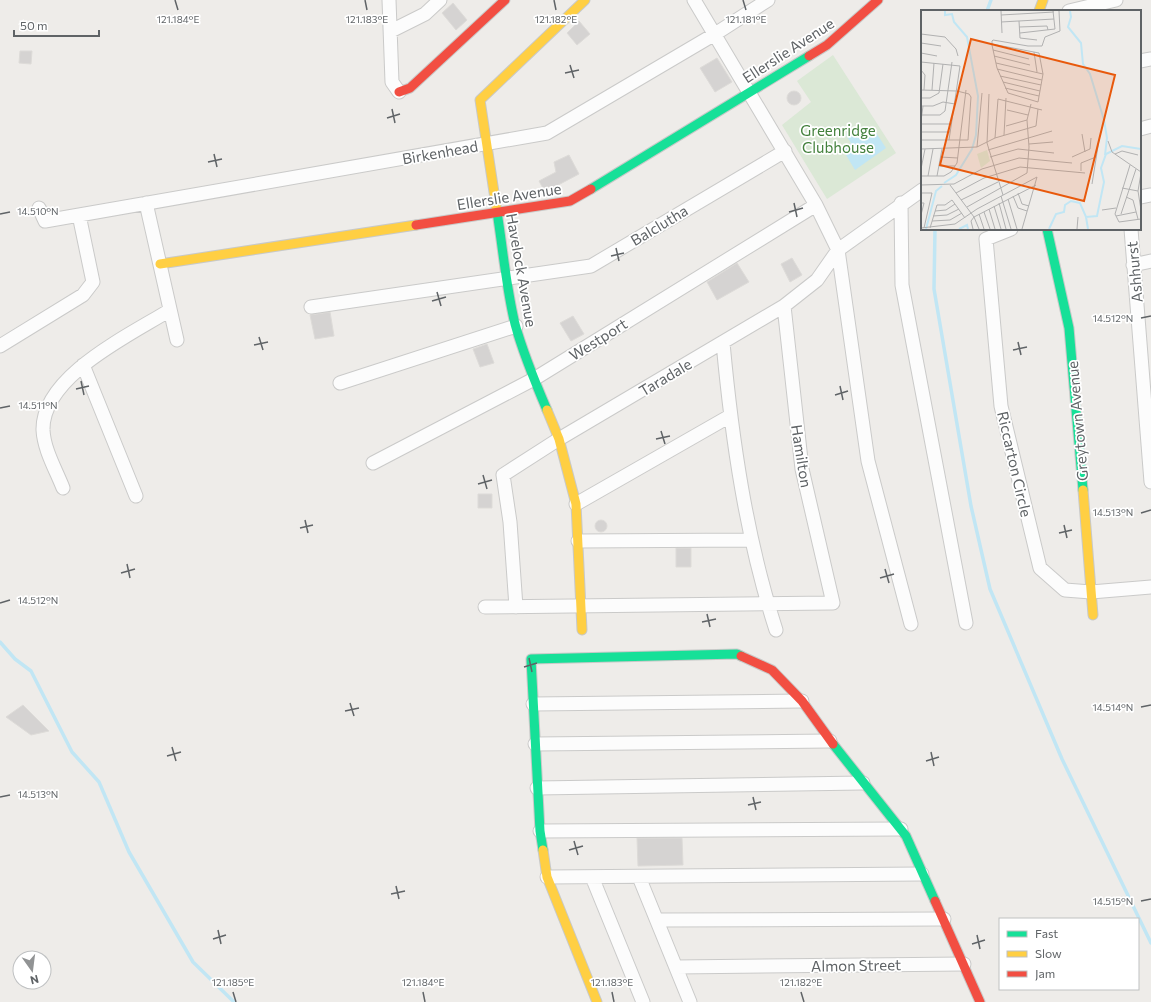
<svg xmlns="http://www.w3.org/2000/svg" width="1151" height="1002" font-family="Commissioner,sans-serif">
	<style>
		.green { fill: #dbe8d6 }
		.water { fill: #c1e6f4 }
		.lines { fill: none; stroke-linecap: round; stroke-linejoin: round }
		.stream { stroke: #c1e6f4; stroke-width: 3.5 }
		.building { fill: #d5d3d2; stroke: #dddbd8 }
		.street-casing { stroke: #cacac9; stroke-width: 15 }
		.fast-casing { stroke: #c8c9c8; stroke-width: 11 }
		.slow-casing { stroke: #c8c9c8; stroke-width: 11 }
		.jam-casing { stroke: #c8c9c8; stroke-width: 11 }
		.street { stroke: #fcfcfc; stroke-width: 13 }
		.fast { stroke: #16e098; stroke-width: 9 }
		.slow { stroke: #ffcf43; stroke-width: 9 }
		.jam { stroke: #f24e42; stroke-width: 9 }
		.ticks { fill: none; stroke: #5f6366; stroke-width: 1.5 }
		.labels { text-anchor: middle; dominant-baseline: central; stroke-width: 3.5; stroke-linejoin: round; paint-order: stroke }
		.street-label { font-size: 15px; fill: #5f6366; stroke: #fff }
		.park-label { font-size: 15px; fill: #43803c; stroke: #fff }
		.inset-river { fill: none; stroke: #c1e6f4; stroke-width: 2 }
		.inset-road { fill: none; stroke: #b1b1b1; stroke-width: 1 }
		.view { fill: #e8590c; fill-opacity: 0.15; stroke: #e8590c; stroke-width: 2 }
		.inset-edge { fill: none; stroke: #5f6366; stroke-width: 2 }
		.ticks-label { font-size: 10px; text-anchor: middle; fill: #5f6366; stroke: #fff; stroke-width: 3.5; stroke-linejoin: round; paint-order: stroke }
	</style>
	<rect width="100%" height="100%" fill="#eeece9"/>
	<path class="green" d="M833,55L896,153L827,199L782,125L811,102L797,81Z"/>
	<path class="water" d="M857,128L862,136L873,128L886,148L855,170L843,150L851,143L846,135Z"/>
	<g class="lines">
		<path class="stream" d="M987,11L991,0
			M935,229L934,289L971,506L990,589L1062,759L1151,943
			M0,642L15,659L31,671L72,752L99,782L129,852L193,962L234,1002"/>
	</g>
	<path class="building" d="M453,3L467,20L456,30L442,13Z
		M579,21L590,34L577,45L567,33Z
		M20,51H32L31,64L19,63Z
		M717,58L732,82L715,92L700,68Z
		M787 98a7 7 0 1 1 14 0a7 7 0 1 1-14 0Z
		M569,155L579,174L545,192L539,181L556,172L554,162Z
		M792,258L802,275L790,282L781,264Z
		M737,263L749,282L717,300L707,282Z
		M330,312L334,336L315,339L310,315Z
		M573,316L584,334L571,341L560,323Z
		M487,344L494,363L480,367L473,349Z
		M478,494H492V508H478Z
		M595 526a6 6 0 1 1 12 0a6 6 0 1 1-12 0Z
		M676,548H691V567H676Z
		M23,705L49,731L31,735L6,717Z
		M637,838H682L683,865L638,866Z"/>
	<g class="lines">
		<g class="street-casing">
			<path id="street" d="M389,0L392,82L399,92
				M694,0L816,205L838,250L868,461L911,624
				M1069,11L1116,0
				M391,31L425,14L440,0
				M1140,61L1151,59
				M1140,129L1151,126
				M1140,197L1151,195
				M146,203L177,340
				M901,203L902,285L966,623
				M39,208L45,221L547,133L715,34L768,0
				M1011,229L986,239L1001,406L1040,568L1065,590L1091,592L1151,587
				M1131,229L1151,482
				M1133,265L1151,261
				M311,307L591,266L785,151
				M723,343C732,440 746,537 776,630
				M0,346L83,295L93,282L79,215
				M83,365L136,496
				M340,383L516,326
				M373,463L534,379L816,205
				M63,488C56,470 44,450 43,430C42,376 130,335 170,310
				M576,504L730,416
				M578,541L751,540
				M485,607L833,603L802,469L784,306
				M516,607L510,522L503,475L559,439L784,306L817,280L838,250L922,190
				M533,704L802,701
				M535,744L830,741
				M537,788L863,783
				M540,831L901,829
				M547,877L922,874
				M592,877L643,1002
				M639,877L690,1002
				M657,920L944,919
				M676,967L964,964"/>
		</g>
		<g class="fast-casing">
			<path id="fast" d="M591,189L809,56
				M497,212C503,249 506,287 515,324C523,353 535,382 547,410
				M1047,229L1069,328L1083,490
				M833,744L906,836L935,901
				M543,850L540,831L531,659L737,654L741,656"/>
		</g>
		<g class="slow-casing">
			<path id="slow" d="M1039,11L1043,0
				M497,212L480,100L585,0
				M160,264L416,225
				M547,410L559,439L576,504L582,630
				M1083,490L1093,615
				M543,850L547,877L597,1002"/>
		</g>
		<g class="jam-casing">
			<path id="jam" d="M809,56L827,45L878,0
				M399,92L410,88L505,0
				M416,225L570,201L591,189
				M741,656L772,670L802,701L833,744
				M935,901L980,1002"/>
		</g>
		<use href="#street" class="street"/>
		<use href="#fast" class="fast"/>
		<use href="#slow" class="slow"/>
		<use href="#jam" class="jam"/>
	</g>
	<path class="ticks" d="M175,0L178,10M365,0L367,10M554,0L556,10M743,0L746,10M570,65L574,78M565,73L579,70M392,109L395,123M387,118L400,114M214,154L217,167M208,162L222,159M794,203L797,217M789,212L803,208M0,214L10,212M616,248L619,261M611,256L624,253M437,292L441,306M432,301L446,297M1141,318L1151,316M259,337L263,350M1018,342L1021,355M254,345L268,342M1013,350L1027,347M81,381L84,395M840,386L843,400M76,389L89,386M835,395L848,391M0,408L10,406M661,431L665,444M656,439L670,436M483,475L487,489M478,484L492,480M1141,513L1151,510M305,520L308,533M1064,525L1067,538M300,528L313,525M1059,533L1072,530M127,564L130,578M885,569L889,583M121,573L135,569M880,578L894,574M0,603L10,600M707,614L710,627M702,622L716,619M529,658L532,672M524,667L537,663M350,703L354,716M1141,707L1151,705M345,711L359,708M172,747L176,761M931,752L934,766M167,756L181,752M926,761L939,757M0,797L10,795M753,797L756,810M748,805L761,802M574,841L578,855M569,850L583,846M396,886L399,899M391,894L405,891M1141,901L1151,899M218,930L221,944M977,935L980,949M213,939L226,935M972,944L985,940M233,992L236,1002M423,992L425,1002M612,992L614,1002M801,992L804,1002"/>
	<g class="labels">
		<g class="street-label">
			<text transform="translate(788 50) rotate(-33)">Ellerslie Avenue</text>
			<text transform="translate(440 152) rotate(-10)">Birkenhead</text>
			<text transform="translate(509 196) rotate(-9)">Ellerslie Avenue</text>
			<text transform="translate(659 225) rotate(-31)">Balclutha</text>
			<text transform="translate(522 270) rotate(80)">Havelock Avenue</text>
			<text transform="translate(1134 272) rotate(-95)">Ashhurst</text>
			<text transform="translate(598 339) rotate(-32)">Westport</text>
			<text transform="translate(665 377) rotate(-31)">Taradale</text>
			<text transform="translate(1077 421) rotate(-95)">Greytown Avenue</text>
			<text transform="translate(802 456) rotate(81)">Hamilton</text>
			<text transform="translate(1015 464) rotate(77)">Riccarton Circle</text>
			<text transform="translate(856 965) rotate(-1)">Almon Street</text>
		</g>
		<g class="park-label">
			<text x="838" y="130">Greenridge<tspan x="838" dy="17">Clubhouse</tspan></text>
		</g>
	</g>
	<g transform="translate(921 10)">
		<rect width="220" height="220" fill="#eeece9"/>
		<path d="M66,140L69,151L60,158L56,144Z" fill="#dbe8d6"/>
		<path class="inset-river" d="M149,1L150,7L147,17L160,33L162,54L169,64L183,110L186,128L184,145M23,173L35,165L51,139L55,125L57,86L46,27L33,12L31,4L24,5V1M165,207L167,219M5,219L15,181L21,176M38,219L46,215L47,219M128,219L135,204L143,202L144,195L150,191L159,193L165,207L176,206L183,172L180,158L185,144L201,136L220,139"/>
		<path class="inset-road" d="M80,1L81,23M80,5L133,2M98,11L99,28L116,30M80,12L133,9M98,17L126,16L127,20M99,23L134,19L132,1M0,24L24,27L35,39L37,46M0,33L20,36M71,34L118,43L122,64L117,92L87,83L76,58L71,35V31L72,30L107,36H121L124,27L139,21L138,1M72,40L108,49M113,42L116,62M0,43L16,46M73,46L109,55M0,52L39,56L28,130M75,53L122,64M76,59L121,70M0,60L4,65L3,80M79,66L120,75M82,72L119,81M84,78L118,86M0,80L36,81L48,84L50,87L47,130H0M11,80L13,53M68,84L66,133L82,185M0,88H9L18,83L22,54M0,96H12L22,92L34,94M86,100L107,105M0,105H19L24,101L31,52M0,111L2,96M0,114H30M85,116L106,110M0,122H29M161,124L164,142M83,125L85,88M74,128L77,89L121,100M187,131L191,142L220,162M108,134L132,132M56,137L61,83M0,139L56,137L74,128L115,116L117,99M67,140L131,121M194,144L201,141L217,145M19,147L37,148M69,147L97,139L133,143M151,147L169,139L170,128M209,155L194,204L198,212L220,209M18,156H34M0,159L4,139M160,161V153L175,147M220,163L217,181L220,200M0,166H23L30,162L36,153L45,80M7,166L12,139M16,166L21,139M171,174L178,130M0,175L33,174L61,159L98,148L151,153M29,175L53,207L58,219M201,178L217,181M0,183H11L3,218M35,183L63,168L99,157L164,163M97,183L101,194L108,196M80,186L90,219M92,186L97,198L106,201M205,187L212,190L217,209M87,189L96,219M40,190L77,172M0,193H3L0,205M78,193L85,219M73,196L80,219M46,197L106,163L108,137L106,110L110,94M68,199L74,219M181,200L195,198M14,201L25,200L34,194M63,202L69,219M58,204L63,219M200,204L215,159M12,206L26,205L38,199M195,206L215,202M11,211L29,210L41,203M0,218L34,214L56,199L116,167L101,219M9,218L16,195H24L31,190L44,208M52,219L50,211L53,207L115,175M156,219L157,207"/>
		<path class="view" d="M50,29L194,65L163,191L19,155Z"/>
		<rect width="220" height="220" class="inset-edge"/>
	</g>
	<g class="ticks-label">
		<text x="178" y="23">121.184°E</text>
		<text x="367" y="23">121.183°E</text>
		<text x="556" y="23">121.182°E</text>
		<text x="746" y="23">121.181°E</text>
		<text x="38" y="215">14.510°N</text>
		<text x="1113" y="322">14.512°N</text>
		<text x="38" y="409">14.511°N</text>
		<text x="1113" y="516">14.513°N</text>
		<text x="38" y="604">14.512°N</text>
		<text x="1113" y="711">14.514°N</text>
		<text x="38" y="798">14.513°N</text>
		<text x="1113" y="905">14.515°N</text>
		<text x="233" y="986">121.185°E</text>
		<text x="423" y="986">121.184°E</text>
		<text x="612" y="986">121.183°E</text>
		<text x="801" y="986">121.182°E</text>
	</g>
	<rect x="999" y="918" width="140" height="72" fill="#ffffff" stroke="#bfc1c2"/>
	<rect x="1007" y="931" width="20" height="6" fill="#16e098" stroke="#bfc1c2"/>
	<text x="1035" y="938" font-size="12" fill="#5f6366">Fast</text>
	<rect x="1007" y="951" width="20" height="6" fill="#ffcf43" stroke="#bfc1c2"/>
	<text x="1035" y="958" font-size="12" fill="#5f6366">Slow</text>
	<rect x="1007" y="971" width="20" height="6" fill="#f24e42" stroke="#bfc1c2"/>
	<text x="1035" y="978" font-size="12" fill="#5f6366">Jam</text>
	<g transform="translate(32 970) rotate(166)"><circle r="19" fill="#ffffff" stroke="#bfc1c2"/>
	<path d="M0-3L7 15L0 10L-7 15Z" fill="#919394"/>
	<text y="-6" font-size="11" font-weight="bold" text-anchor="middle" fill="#5f6366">N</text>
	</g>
	<path d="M14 30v6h85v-6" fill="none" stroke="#5f6366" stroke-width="2"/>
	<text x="20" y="30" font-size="12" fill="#5f6366" stroke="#ffffff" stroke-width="3" paint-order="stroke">50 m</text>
</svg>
